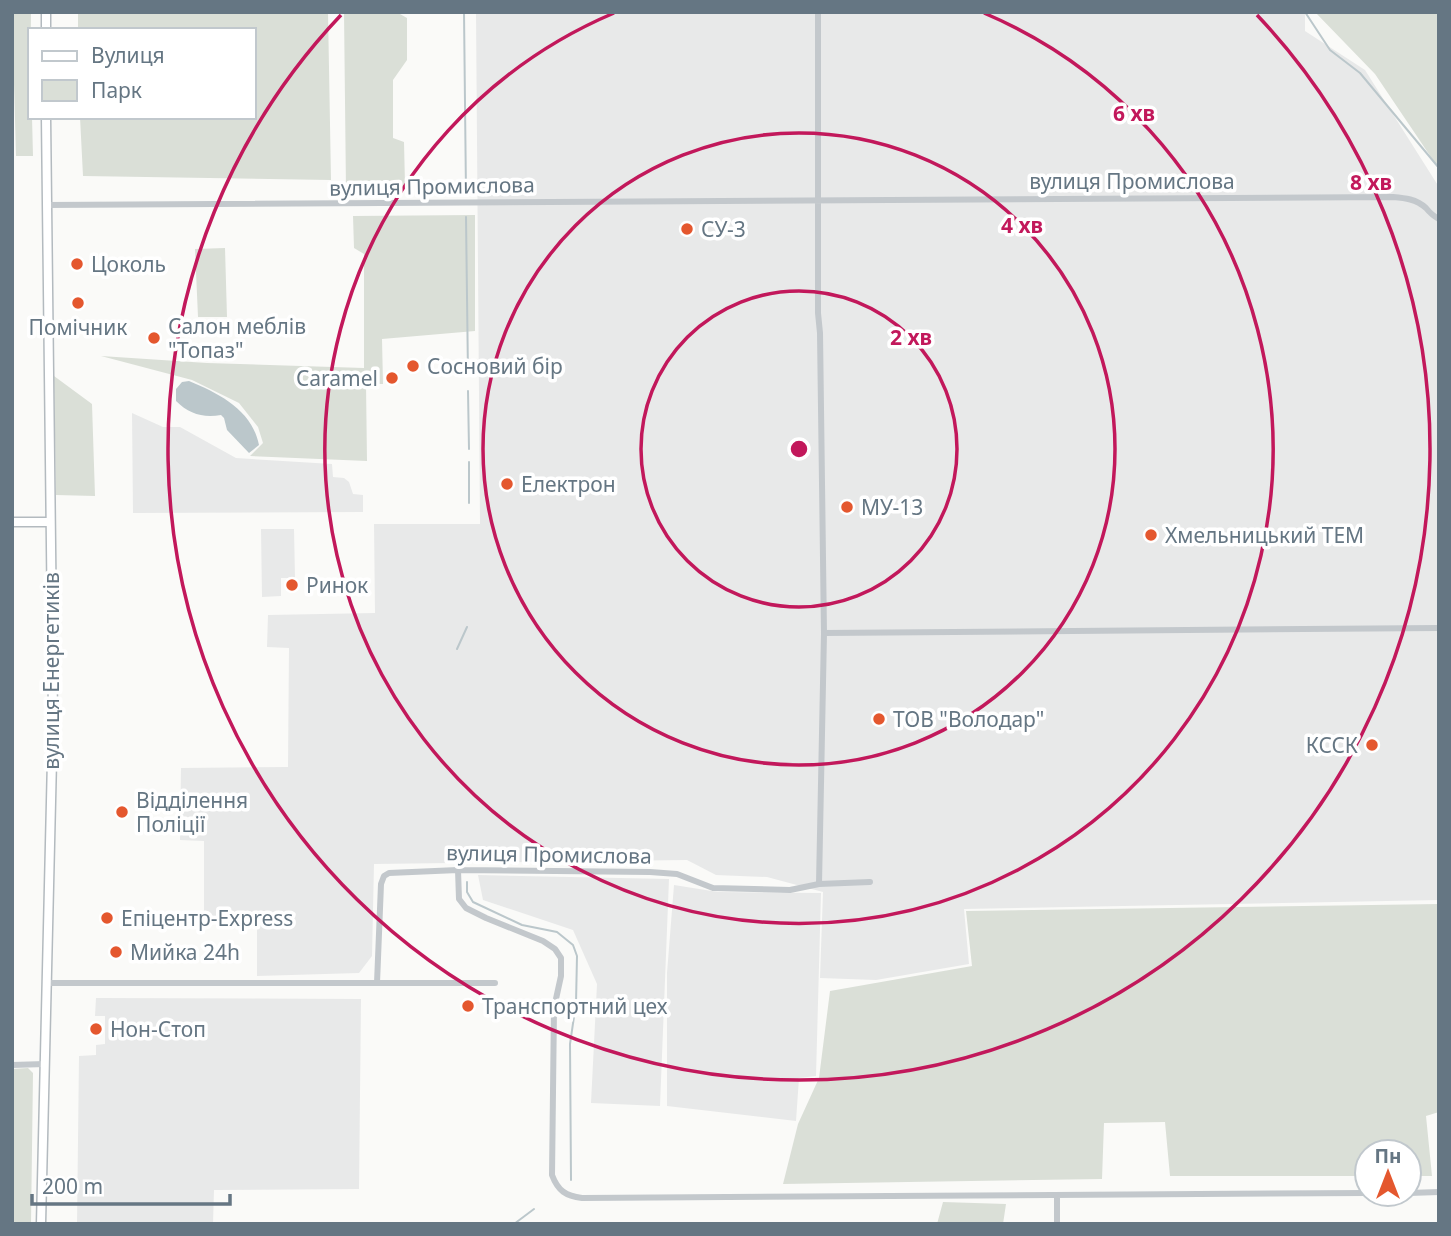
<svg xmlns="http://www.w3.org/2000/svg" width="1451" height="1236" font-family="'Noto Sans',sans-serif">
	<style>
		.built { fill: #e8e9e9 }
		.green { fill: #dadfd7 }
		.water { fill: #bbc7cb }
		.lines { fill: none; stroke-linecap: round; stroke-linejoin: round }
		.stream { stroke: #bbc7cb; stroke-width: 2 }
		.secondary-casing { stroke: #b3babf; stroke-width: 11 }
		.street { stroke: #c3c8cc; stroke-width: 6 }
		.secondary { stroke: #fff; stroke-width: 8 }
		.ring { fill: none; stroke: #c2185b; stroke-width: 3.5 }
		.poi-dot { fill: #e4572e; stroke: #fff; stroke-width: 2.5 }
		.labels { text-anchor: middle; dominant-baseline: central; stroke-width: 7; stroke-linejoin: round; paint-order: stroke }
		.street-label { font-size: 21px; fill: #657683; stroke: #fff }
		.poi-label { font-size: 21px; fill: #657683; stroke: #fff; text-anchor: start }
		.centre { fill: #c2185b; stroke: #fff; stroke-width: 3.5 }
		.ring-label { font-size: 21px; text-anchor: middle; font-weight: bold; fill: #c2185b; stroke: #fff; stroke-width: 7; stroke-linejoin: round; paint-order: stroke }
	</style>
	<rect width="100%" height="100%" fill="#fafaf8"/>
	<path class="built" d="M476,12H1305V31L1365,70L1439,187V900L964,909L969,964L876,980L820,978L823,892L767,877L716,875L687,860L374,864L372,956L359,973L257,976V918L204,919V841L180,840L181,768L288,767L289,648L267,647L268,615L375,613L374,524H480Z
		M132,413L163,427H180L236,458L332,464L333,477L344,478L349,482L353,494L363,495V512L133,513Z
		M261,529H294L295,578H281V596L262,597Z
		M478,875L669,879L660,1106L591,1103L597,984L573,930L483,900Z
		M674,885L718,892L821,893L816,1076L799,1078L796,1121L667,1106V973Z
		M96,998L361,999L359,1189L214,1190L213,1224H77L79,1056L96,1055V1045L105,1044V1016H95Z"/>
	<path class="green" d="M12,12H31L30,117H32L33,156H16Z
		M78,12H328L331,180L83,176L80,117H254V30H78Z
		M344,12L400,14L407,18V60L393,80V138L404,142L405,185L402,192L346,191Z
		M1315,12H1439V169L1375,74Z
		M475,215V331L382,339L383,384H366L367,461L250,456L263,443L258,427L239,403L192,380L101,356L207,363L364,368V254L354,248L353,216Z
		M225,248L227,317H198L195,249Z
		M54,376L92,404L95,496L56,495Z
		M1439,904V1112L1426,1116L1432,1176H1409V1152H1367V1176H1170L1165,1122L1104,1123L1102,1179L783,1184L798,1124L819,1078L830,991L972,966L966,911Z
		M28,1068L33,1073L31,1224H12V1069Z
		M943,1202L1006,1204L1003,1224H937Z"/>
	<path class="water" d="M189,381C220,394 252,410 259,445L249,453L227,430L224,418L221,415C203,418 189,414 176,401V389L182,382Z"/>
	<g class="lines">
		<path class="stream" d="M464,12L466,194
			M1305,12L1330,50L1360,73L1439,168
			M466,217L468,375
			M468,391L469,449
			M469,462V503
			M457,649L467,627
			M467,882V892L473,902L522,925L557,932L573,945L577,956L576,1003L570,1044L571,1180
			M514,1224L534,1209"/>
		<g class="secondary-casing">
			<path id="secondary" d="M46,12V30
				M12,522H50
				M41,1224L53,717L46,117"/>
		</g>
		<path class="street" d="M818,12V313L820,333L824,633
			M46,205L1393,197C1405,198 1416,199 1426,208C1430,213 1433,216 1439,219
			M458,870L459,899L466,908L486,918L543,941L555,949L561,958V976L554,1008L552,1175C558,1191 566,1196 582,1198L1367,1193
			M819,884L824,633L1439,628
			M47,983H495
			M377,983L381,884L384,876L389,873L458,870L650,872L677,874L713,888L790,890L819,884L870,882
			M12,1065L45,1064
			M1409,1193L1439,1192
			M1057,1224V1196"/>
		<use href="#secondary" class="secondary"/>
	</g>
	<g class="ring">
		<circle cx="799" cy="449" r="158"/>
		<circle cx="799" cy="449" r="316"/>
		<path d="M984 13A474 474 0 1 1 614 13"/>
		<path d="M1257 15A631 631 0 1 1 341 15"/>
	</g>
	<g class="poi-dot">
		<circle cx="687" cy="229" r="7"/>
		<circle cx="77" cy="264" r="7"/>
		<circle cx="78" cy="303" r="7"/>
		<circle cx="154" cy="338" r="7"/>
		<circle cx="413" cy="366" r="7"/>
		<circle cx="392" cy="378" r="7"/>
		<circle cx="507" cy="484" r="7"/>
		<circle cx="847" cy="507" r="7"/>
		<circle cx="1151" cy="535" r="7"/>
		<circle cx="292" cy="585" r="7"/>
		<circle cx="879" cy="719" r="7"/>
		<circle cx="1372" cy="745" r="7"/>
		<circle cx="122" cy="812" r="7"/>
		<circle cx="107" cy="918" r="7"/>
		<circle cx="116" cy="952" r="7"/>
		<circle cx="468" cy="1006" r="7"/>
		<circle cx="96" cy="1029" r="7"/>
	</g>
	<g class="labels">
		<g class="street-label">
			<text x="1132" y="181">вулиця Промислова</text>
			<text transform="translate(432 186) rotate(-1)">вулиця Промислова</text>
			<text transform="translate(51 671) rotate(-90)">вулиця Енергетиків</text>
			<text transform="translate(549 854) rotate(1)">вулиця Промислова</text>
		</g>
		<g class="poi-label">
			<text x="701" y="229">СУ-3</text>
			<text x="91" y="264">Цоколь</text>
			<text x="168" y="326">Салон меблів<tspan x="168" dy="24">"Топаз"</tspan></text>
			<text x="78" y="327" text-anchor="middle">Помічник</text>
			<text x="427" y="366">Сосновий бір</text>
			<text x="378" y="378" text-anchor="end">Caramel</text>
			<text x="521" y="484">Електрон</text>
			<text x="861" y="507">МУ-13</text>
			<text x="1165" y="535">Хмельницький ТЕМ</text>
			<text x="306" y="585">Ринок</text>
			<text x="893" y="719">ТОВ "Володар"</text>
			<text x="1358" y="745" text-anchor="end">КССК</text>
			<text x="136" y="800">Відділення<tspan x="136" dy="24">Поліції</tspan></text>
			<text x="121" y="918">Епіцентр-Express</text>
			<text x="130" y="952">Мийка 24һ</text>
			<text x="482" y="1006">Транспортний цех</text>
			<text x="110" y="1029">Нон-Стоп</text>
		</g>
	</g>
	<circle cx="799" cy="449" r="10" class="centre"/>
	<g class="ring-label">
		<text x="1134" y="121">6 хв</text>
		<text x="1371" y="190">8 хв</text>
		<text x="1022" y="233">4 хв</text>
		<text x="911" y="345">2 хв</text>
	</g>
	<rect width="1451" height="1236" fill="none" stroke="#657683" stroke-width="28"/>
	<rect x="28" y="28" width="228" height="91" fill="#ffffff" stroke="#c1c8cd" stroke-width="2"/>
	<rect x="42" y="51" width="35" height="10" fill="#ffffff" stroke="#c1c8cd" stroke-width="2"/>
	<text x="91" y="63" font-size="21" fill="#657683">Вулиця</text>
	<rect x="42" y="80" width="35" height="21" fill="#dadfd7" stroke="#c1c8cd" stroke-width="2"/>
	<text x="91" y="98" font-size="21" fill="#657683">Парк</text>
	<g transform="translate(1388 1173)"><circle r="33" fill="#ffffff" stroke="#c1c8cd" stroke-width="2"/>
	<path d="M0-5L12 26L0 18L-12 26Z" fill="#e4572e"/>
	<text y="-10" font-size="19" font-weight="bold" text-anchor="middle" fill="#657683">Пн</text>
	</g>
	<path d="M32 1194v10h198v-10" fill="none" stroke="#657683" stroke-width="3.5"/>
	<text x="42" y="1194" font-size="21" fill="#657683" stroke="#ffffff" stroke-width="5" paint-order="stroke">200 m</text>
</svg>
